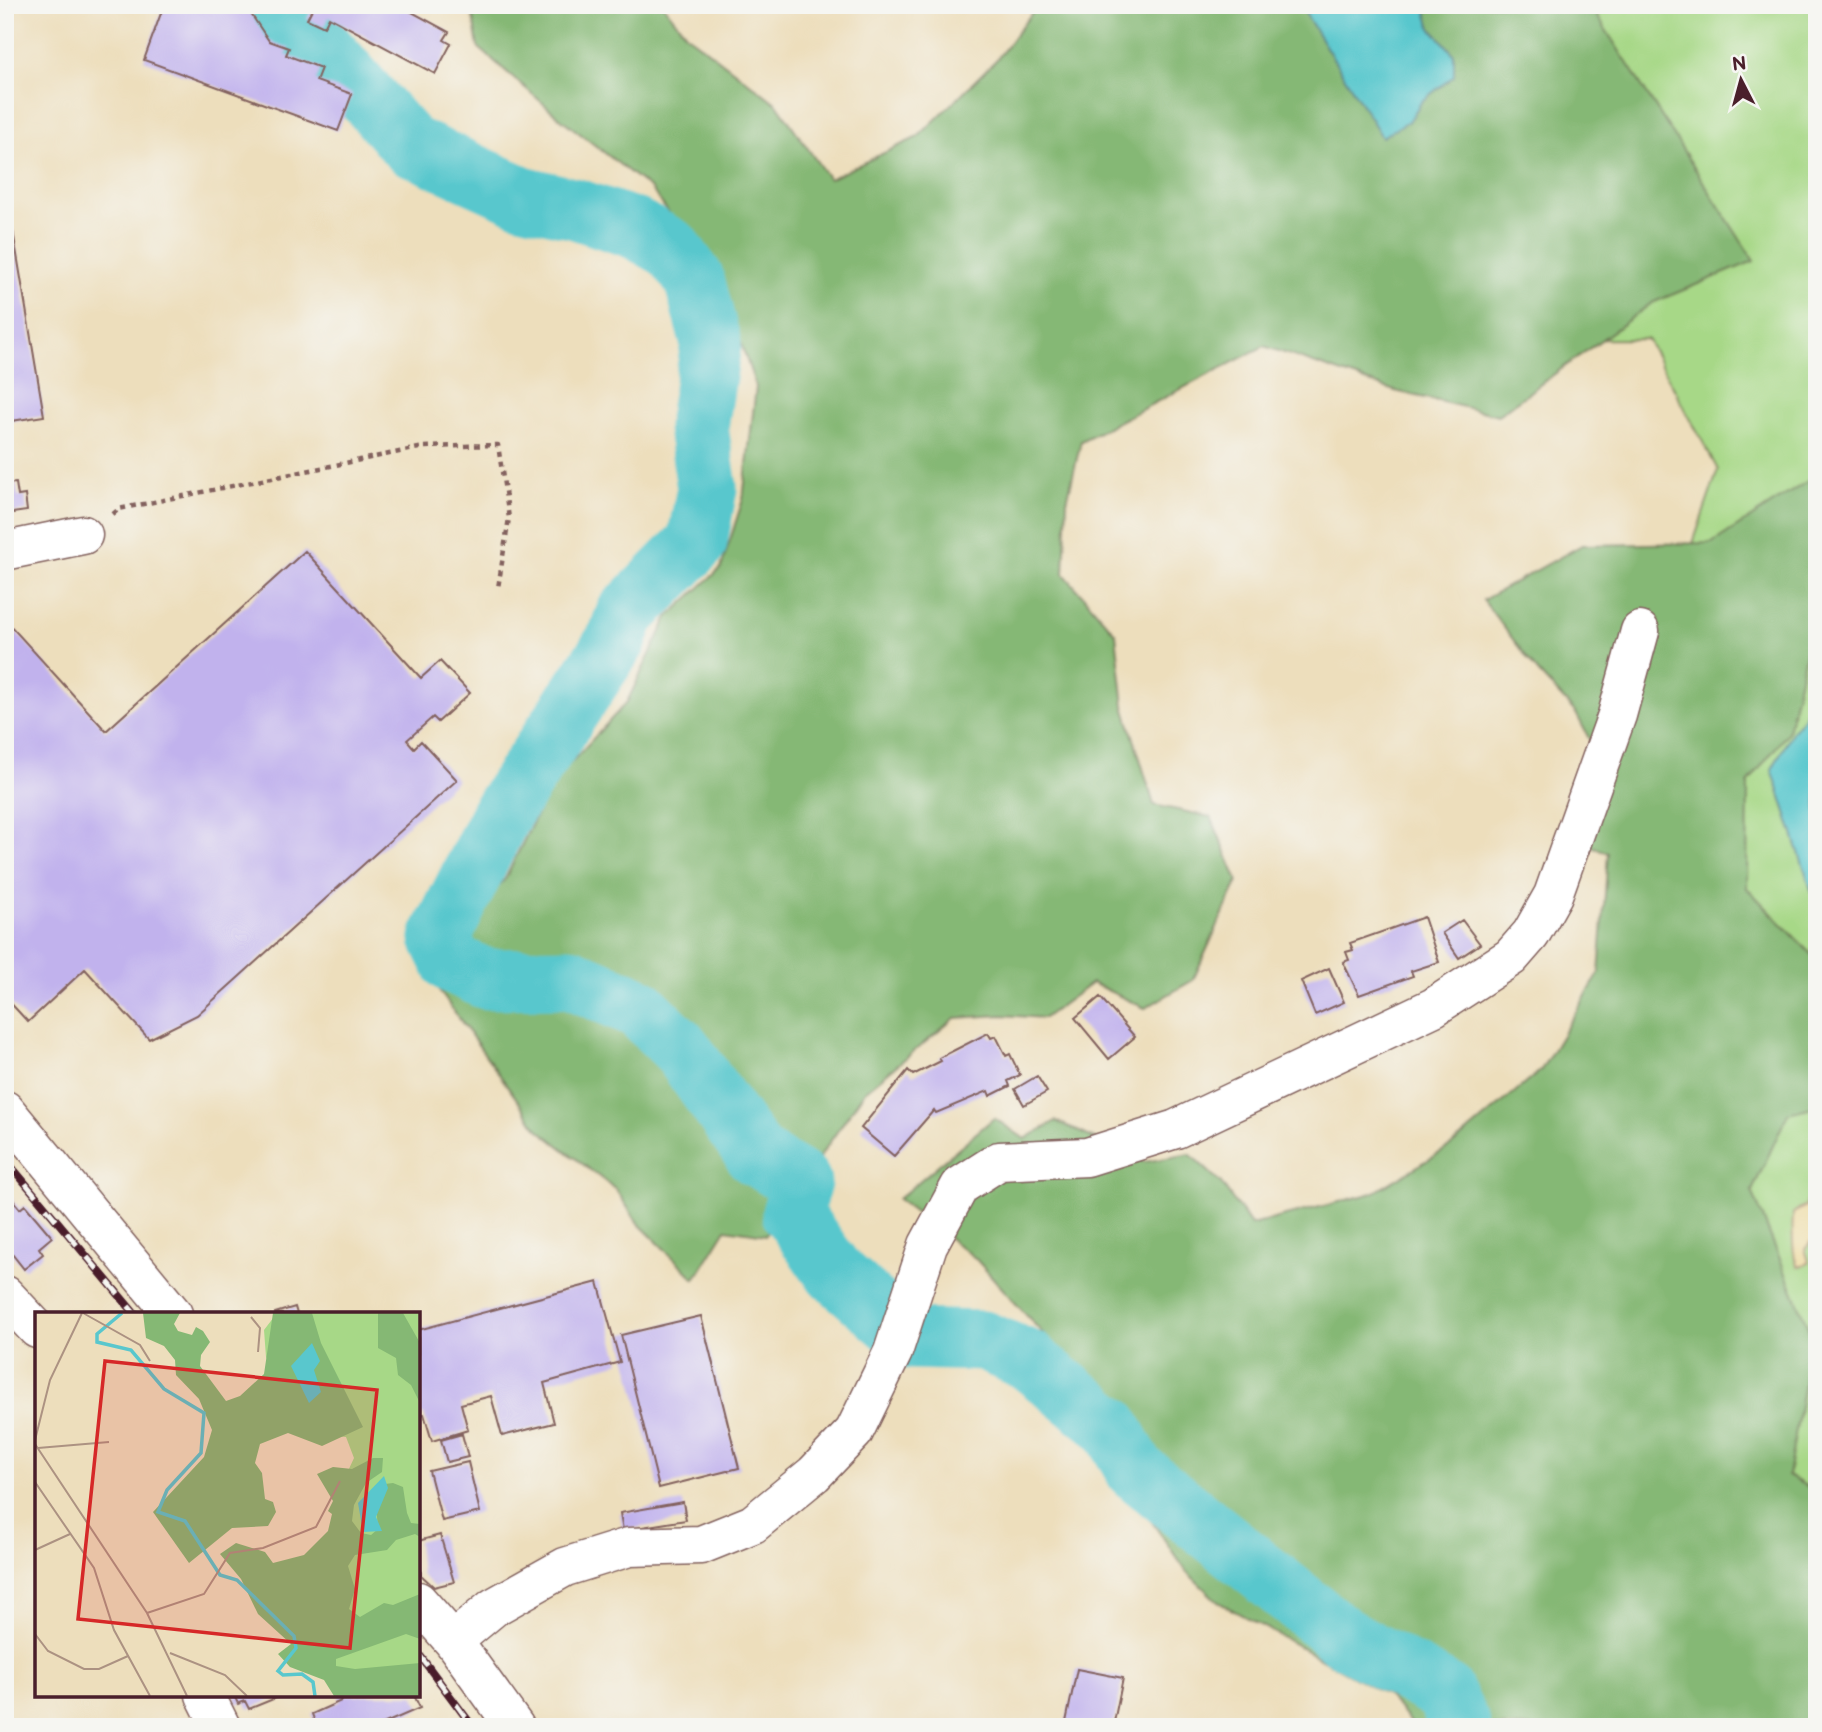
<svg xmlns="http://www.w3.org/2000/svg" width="1822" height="1732" font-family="'Balsamiq Sans',sans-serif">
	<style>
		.green { fill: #a7d887; stroke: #787c59; stroke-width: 2 }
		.forest { fill: #85b874; stroke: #686c50; stroke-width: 2 }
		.sand { fill: #eeda9e; stroke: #9c7c64; stroke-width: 2 }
		.water { fill: #59c7cd; stroke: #52737c; stroke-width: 2 }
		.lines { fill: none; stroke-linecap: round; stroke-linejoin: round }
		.river { stroke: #59c7cd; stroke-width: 61 }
		.building { fill: #c1b2ed }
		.minor-casing { stroke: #83625e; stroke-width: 41 }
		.path { stroke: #83625e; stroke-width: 4.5; stroke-dasharray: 5 5; stroke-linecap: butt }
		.minor { stroke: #fff; stroke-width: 38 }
		.rail-casing { stroke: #4a1f2b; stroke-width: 8 }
		.rail { stroke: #f6f6f2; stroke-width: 5; stroke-dasharray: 16; stroke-linecap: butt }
		.inset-river { fill: none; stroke: #59c7cd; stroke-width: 3.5 }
		.inset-road { fill: none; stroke: #ac9282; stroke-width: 2 }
		.view { fill: #d62828; fill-opacity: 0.15; stroke: #d62828; stroke-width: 3.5 }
		.inset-edge { fill: none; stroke: #4a1f2b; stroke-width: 3.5 }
	</style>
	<rect width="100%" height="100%" fill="#f6f6f2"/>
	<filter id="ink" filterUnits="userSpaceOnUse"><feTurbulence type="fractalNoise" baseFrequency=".0143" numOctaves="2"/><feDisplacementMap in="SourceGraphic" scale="14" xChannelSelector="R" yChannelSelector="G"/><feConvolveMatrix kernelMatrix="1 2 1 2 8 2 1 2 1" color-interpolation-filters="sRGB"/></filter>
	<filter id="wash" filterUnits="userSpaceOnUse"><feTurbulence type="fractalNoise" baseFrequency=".00686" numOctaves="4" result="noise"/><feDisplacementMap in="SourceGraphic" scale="28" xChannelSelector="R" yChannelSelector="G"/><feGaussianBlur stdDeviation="1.57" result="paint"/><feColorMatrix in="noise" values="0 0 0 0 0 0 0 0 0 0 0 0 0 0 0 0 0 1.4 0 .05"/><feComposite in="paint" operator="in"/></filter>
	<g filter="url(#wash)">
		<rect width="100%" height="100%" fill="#eddebc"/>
		<path class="green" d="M1153,5H1817V1727L1678,999L1625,743L1718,470L1647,339L1447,340Z"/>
		<path class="forest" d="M471,5H663L687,35L777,104L829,179L918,137L997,59L1038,5H1590L1754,261L1652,303L1498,415L1395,391L1264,346L1081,441L1067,501L1064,574L1116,634L1124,706L1154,805L1211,817L1238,881L1193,980L1145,1008L1092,983L1044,1018L1002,1015L955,1018L865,1091L766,1235L726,1229L695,1279L638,1223L616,1190L539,1130L423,968L505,879L552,783L627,702L668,617L721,568L743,499L756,387L720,282L651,189L560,118L478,47Z
			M1817,475V623L1811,628L1788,732L1748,783L1747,888L1817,960V1106L1788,1113L1752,1191L1812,1337L1788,1476L1817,1492V1727H1414L1387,1695L1218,1602L1187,1572L1108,1459L1055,1347L975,1258L898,1199L994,1118L1025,1139L1056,1121L1144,1162L1190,1154L1221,1183L1251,1225L1373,1193L1451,1146L1541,1070L1599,974L1608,853L1579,841L1607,774L1576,713L1538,672L1483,600L1582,545L1712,543Z"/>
		<path class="sand" d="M1817,1173V1234L1805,1249L1809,1262L1798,1267C1792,1257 1792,1227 1793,1213L1806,1206L1811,1182Z"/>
		<path class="water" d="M1300,5H1424L1431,28L1454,54V76L1422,101L1410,120L1382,137Z
			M1817,682V908L1772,769L1792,732L1804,717Z"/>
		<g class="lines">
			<path class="river" d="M270,5L325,50L409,145L522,196L576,209L636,229L672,249L694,279L711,344L698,427L707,488L697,542L626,614L617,639L502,812L440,938L452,963L486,979L570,978L639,1008L681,1049L756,1156L801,1182L792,1213L833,1271L911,1339L983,1341L1028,1360L1111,1426L1135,1470L1342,1636L1444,1692L1461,1727"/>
		</g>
		<g id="blocks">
			<path class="building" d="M164,5H245L269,41L289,48L286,55L321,68L316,81L352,94L338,131L144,60Z
				M314,5H399L449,32L444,40L451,44L435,74L329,17L324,27L307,19Z
				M5,183L44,416L5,422Z
				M16,483L18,496L25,495L27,511L5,514V484Z
				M305,551L421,678L440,661L470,693L438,722L433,717L407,740L414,748L421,741L457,780L197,1015L149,1039L85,969L28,1022L5,997V627L9,624L106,731Z
				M1424,917L1439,962L1411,971L1413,976L1359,995L1343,962L1349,960L1346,952L1353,950L1350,943Z
				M1462,920L1480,944L1459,958L1442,933Z
				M1329,968L1344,1002L1315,1015L1301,981Z
				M1100,997L1135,1037L1109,1059L1075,1018Z
				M988,1033L991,1038L996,1036L1006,1056L1010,1054L1020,1075L1008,1081L1010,1086L990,1096L988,1091L936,1113L934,1110L894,1156L861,1128L908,1070L913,1075L941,1061L939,1058Z
				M1037,1076L1047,1092L1024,1105L1015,1089Z
				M5,1190L14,1201L5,1208Z
				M15,1203L20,1209L25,1205L52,1237L39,1248L43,1254L24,1269L5,1245V1211Z
				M598,1282L620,1362L544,1383L554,1423L502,1436L491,1396L461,1404L468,1430L432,1441L424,1414L418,1416V1330Z
				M295,1307L297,1314H275V1313Z
				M701,1316L739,1468L659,1488L621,1335Z
				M462,1434L468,1457L447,1462L441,1440Z
				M468,1462L480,1512L442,1521L429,1471Z
				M683,1502L686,1520L623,1530L620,1513Z
				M440,1535L454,1582L434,1587L421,1575L418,1541Z
				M1077,1669L1123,1678L1113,1727H1065Z
				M234,1695H283L249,1709L245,1701L238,1704Z
				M338,1695H414L420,1708L376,1727H317L312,1714L341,1701Z"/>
		</g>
	</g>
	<g filter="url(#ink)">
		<use href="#blocks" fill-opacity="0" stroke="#83625e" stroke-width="2"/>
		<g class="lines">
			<g class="minor-casing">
				<path id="minor" d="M5,551L83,535
					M5,1110L173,1314
					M5,1295L37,1329
					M418,1601L453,1641L515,1727
					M453,1641L494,1607L565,1567L629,1547L701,1545L753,1524L814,1474L854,1432L893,1352L928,1245L960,1186L999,1161L1087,1157L1176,1129L1434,1007L1511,957L1531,934L1553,895L1617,715L1640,631
					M205,1695L221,1727"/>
			</g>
			<path class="path" d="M113,514L119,509L424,447L498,445L509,518L498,588"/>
			<use href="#minor" class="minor"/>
			<g class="rail-casing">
				<path id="rail" d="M5,1159L135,1314
					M418,1653L473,1727"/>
			</g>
			<use href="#rail" class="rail"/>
		</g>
	</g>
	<g transform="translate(35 1312)">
		<rect width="385" height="385" fill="#eddebc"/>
		<path d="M242,1H385V384H307L284,332L305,224L301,185L319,146L311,125L281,122L262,109L231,45L229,18Z" fill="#a7d887"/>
		<path d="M108,1H145L139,12L143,19L157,23L161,15L168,19L175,30L166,43L165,54L191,89L205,84L229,62L238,1H277L286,31L328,115L287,134L253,121L225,132L220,151L227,161L230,187L238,190L241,200L233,214L197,216L154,251L118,200L169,145L177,118L164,87L141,63L140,48L129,34L111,26ZM343,1H368L385,31V91L376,73L363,63L361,46L343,36ZM338,146H348L347,160L331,171L319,193L317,209L326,221L336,223L343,217L341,192L350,172L358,171L368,175L372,201L376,211L385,212V225L380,222L361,228L352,238L320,243L313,254L320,277L314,297L325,305L349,291L358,293L385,282V327L371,322L301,347V354L320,357L385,351V384H299L289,368L255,355L243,342L256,332L223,302L206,267L185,242L201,231L230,240L238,251L269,243L293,219L297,202L293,199L298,189L282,162L298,155L317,157Z" fill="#85b874"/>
		<path d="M277,31L285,49L279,58L286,80L274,91L256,54ZM349,164L353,176L341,205L347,219L328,220L323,191Z" fill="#59c7cd"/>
		<path class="inset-river" d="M87,1L62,22V30L96,38L129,77L169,101L166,141L132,178L123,200L150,209L185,263L202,268L259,324L261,336L243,359L248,363L267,362L278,370L280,384"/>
		<path class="inset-road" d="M48,1L105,33L115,49M216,5L225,16L223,40M0,128L15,68L47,1M0,132L112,301L152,384M3,136L74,130M0,170L59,256L79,318L115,384M0,238L35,222M112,301L169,282L195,241L228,236L281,215L305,169M0,322L13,339L49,357H64L93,344M135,341L190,363L212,384"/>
		<path class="view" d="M70,49L342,78L315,336L43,307Z"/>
		<rect width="385" height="385" class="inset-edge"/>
	</g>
	<rect width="1822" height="1732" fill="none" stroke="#f6f6f2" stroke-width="28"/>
	<g transform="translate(1741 80) rotate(354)" stroke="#f6f6f2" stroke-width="5" paint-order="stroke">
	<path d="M0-5L12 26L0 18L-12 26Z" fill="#4a1f2b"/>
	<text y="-10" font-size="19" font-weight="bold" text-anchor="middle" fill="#4a1f2b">N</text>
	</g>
</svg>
